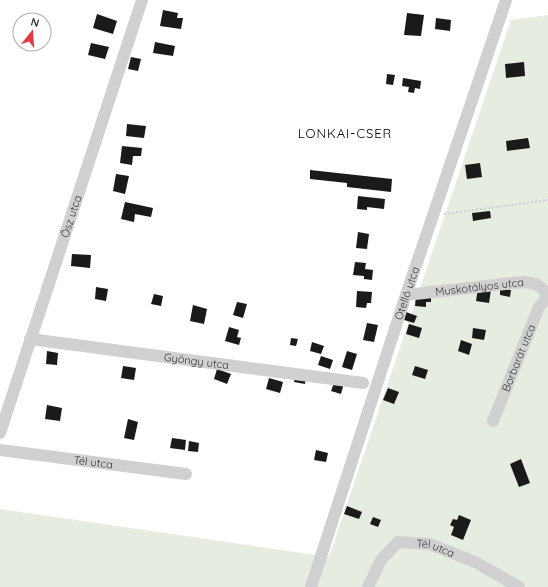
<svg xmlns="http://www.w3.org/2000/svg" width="548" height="587" font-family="Quicksand,sans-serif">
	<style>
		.green { fill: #e6ecdf }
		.building { fill: #1a1a1a }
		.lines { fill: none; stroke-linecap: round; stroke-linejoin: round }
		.path { stroke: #cdcdcd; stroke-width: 2; stroke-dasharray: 2 2; stroke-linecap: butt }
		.minor { stroke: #d0d0d0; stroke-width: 12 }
		.labels { text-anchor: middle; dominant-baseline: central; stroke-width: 4; stroke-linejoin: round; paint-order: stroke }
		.street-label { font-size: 11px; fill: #333; stroke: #fff }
		.quarter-label { font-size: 13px; letter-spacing: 1px; fill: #000; stroke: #fff }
	</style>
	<rect width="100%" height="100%" fill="#fff"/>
	<path class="green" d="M548,15V587H0V509L329,557L511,20Z"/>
	<path class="building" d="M163,10L178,13L177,18H183L181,29L160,26Z
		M407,13L424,15L421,36L404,35Z
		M97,14L117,21L113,34L93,28Z
		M436,18L451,20L450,31L435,29Z
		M155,42L175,46L173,56L153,53Z
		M91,43L109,47L105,59L88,55Z
		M131,57L141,59L138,71L128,69Z
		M524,62L525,76L506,78L505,64Z
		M387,74L395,75L393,85L386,84Z
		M403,78L421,81L420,89L415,88L414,93L408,92L409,87L402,86Z
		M127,124L146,126L144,138L126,136Z
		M528,138L530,148L507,151L506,141Z
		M122,146L142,148L141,156H133L132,165L120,163Z
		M480,163L482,177L467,179L465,165Z
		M310,170L392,179L391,192L347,187V183L310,179Z
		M116,174L129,176L125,194L113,191Z
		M358,196L385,199L384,209L367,207V210L357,209Z
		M125,202L153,208L151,217L135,214L134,222L121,219Z
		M490,211L491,218L473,221L472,213Z
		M358,232L369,234L367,249L356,248Z
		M72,254L91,255L90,268L71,266Z
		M355,262L366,263L365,269L373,270L372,280L364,279V276L353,275Z
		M96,287L108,289L106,301L95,299Z
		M478,288L491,290L489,303L476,301Z
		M500,289L511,290L510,297L500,295Z
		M357,291L372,292L371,303H367L366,308L356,307Z
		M154,294L163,296L161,306L151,304Z
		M416,294L431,295V302H426V307L415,306Z
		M237,302L247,304L243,318L233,315Z
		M193,305L207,309L204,324L190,321Z
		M406,312L417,316L414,323L404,320Z
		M367,323L378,325L374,342L363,340Z
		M409,324L422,328L419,338L406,334Z
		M229,327L239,330L237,337L241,338L239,345L225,341Z
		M473,328L486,330L484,340L472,338Z
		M291,338L298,339L296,346L290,345Z
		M461,340L472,344L469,355L458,351Z
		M312,342L324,346L321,354L310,351Z
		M47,351L58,353L57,365L46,364Z
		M347,351L357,354L352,370L342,367Z
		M321,356L333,360L330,369L318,365Z
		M123,366L136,368L134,380L121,378Z
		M415,366L428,370L425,379L412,375Z
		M217,369L231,374L227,384L214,379Z
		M295,376L306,377L305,384L294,382Z
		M269,378L283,382L280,393L266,389Z
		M335,380L344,383L341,394L331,391Z
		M388,388L399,392L394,404L383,400Z
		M47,405L62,408L60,421L45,419Z
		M128,419L138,422L134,440L124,438Z
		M172,438L186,440L185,450L170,448Z
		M189,441L199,443L198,452L188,451Z
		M316,450L328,453L326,462L314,460Z
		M521,459L530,483L519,487L510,464Z
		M347,506L362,512L359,519L344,514Z
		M459,515L471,520L463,540L451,535L454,527L450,525L453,519L457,520Z
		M373,517L381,520L378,527L370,524Z"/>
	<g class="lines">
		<path class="path" d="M444,214L548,200"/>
		<g class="minor">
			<path id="s1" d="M406,295L522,282C536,283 540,284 548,296"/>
			<path id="s2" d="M30,339L363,383"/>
			<path id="s3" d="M493,421L539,307L548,296"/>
			<path id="s4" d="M0,433L142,0"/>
			<path id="s5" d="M0,450L186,474"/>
			<path id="s6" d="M311,587L406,295L506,0"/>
			<path id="s7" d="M368,587L381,560L398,542L430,544L477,563L519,587"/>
		</g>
	</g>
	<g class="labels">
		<g class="street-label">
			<text stroke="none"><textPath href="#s4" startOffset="228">Ősz utca</textPath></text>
			<text stroke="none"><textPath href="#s1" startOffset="74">Muskotályos utca</textPath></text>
			<text stroke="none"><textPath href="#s6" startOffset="309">Otelló utca</textPath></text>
			<text stroke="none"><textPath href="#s3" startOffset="68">Borbarát utca</textPath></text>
			<text stroke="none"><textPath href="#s2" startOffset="168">Gyöngy utca</textPath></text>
			<text stroke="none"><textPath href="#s5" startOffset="94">Tél utca</textPath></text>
			<text stroke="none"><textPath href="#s7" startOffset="93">Tél utca</textPath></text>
		</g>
		<g class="quarter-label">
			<text x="345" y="133">LONKAI-CSER</text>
		</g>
	</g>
	<g transform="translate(32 32) rotate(17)"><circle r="19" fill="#ffffff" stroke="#adadad"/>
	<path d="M0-3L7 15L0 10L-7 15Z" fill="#e63946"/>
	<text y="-6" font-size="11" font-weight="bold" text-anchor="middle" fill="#333333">N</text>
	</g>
</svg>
